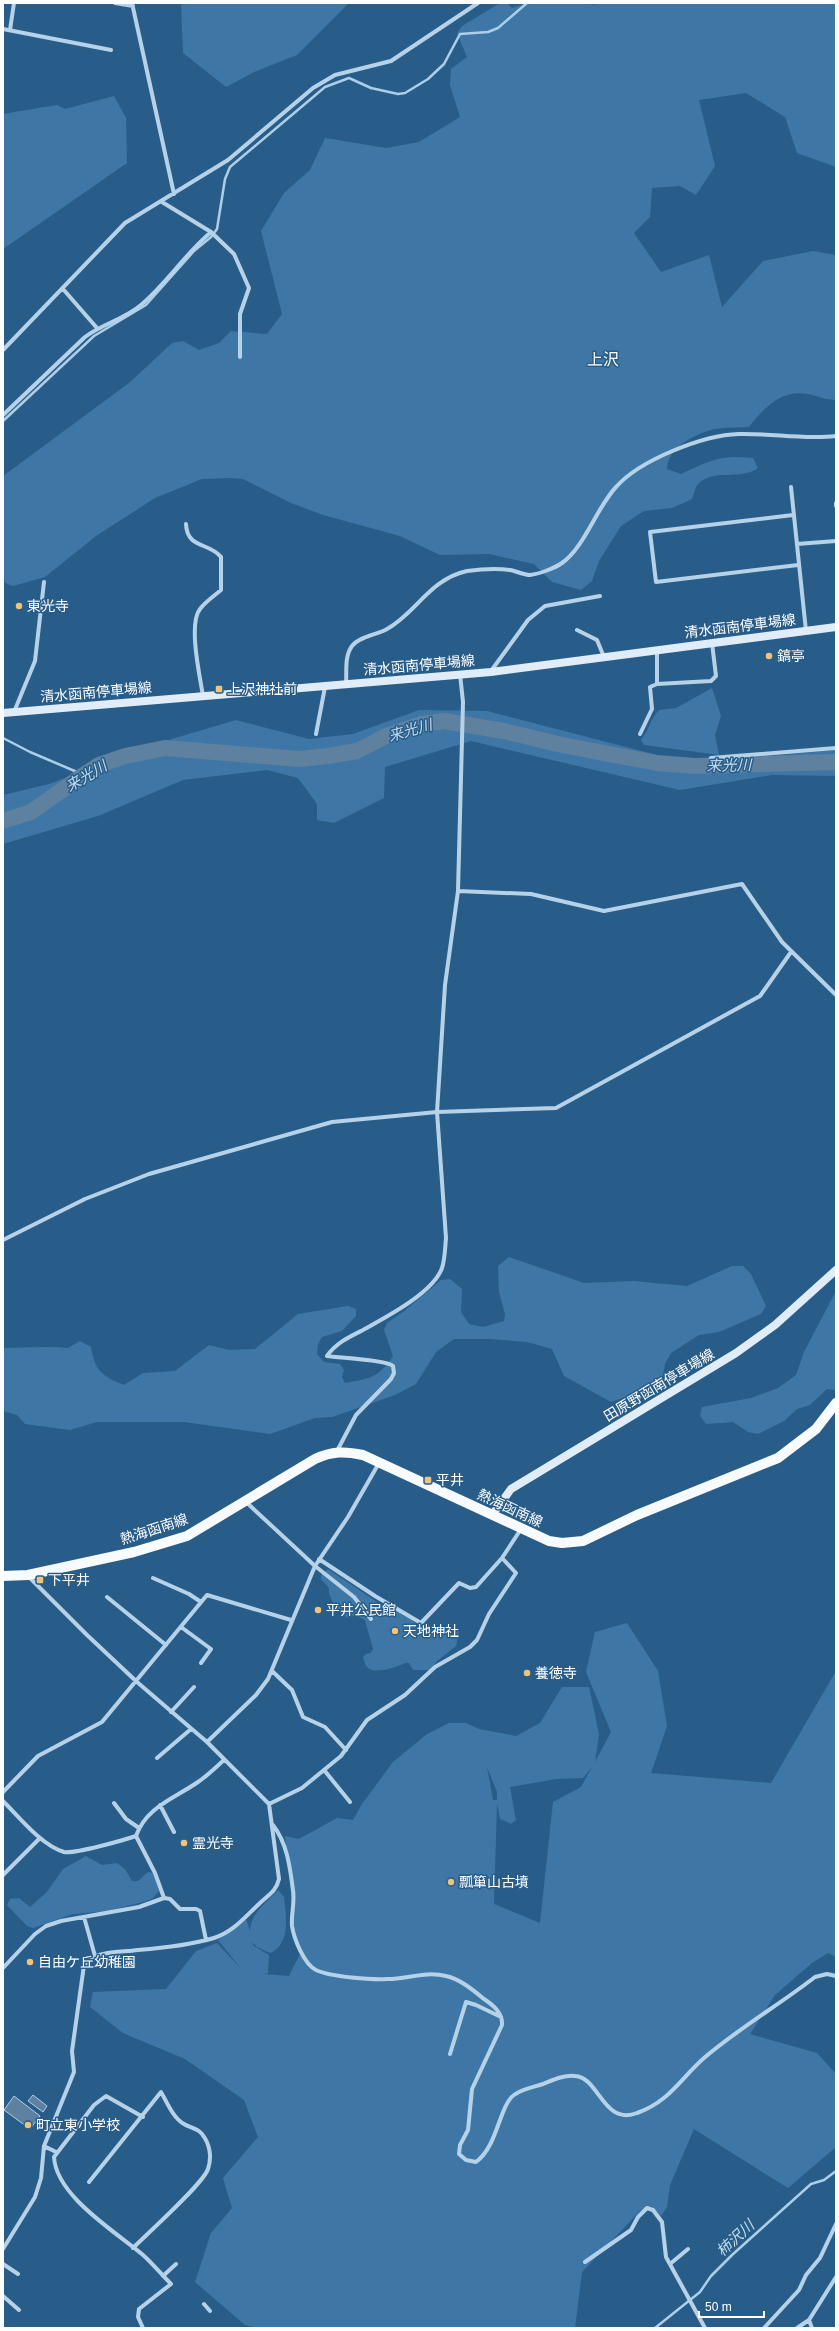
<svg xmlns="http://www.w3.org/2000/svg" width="839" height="2331" font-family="Helvetica,'Noto Sans JP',sans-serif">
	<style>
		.green { fill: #3e77a5; fill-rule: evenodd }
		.water { fill: #5e819f; stroke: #abcee9 }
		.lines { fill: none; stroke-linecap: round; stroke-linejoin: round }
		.stream { stroke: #abcee9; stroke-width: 2.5 }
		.river { stroke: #5e819f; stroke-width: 16 }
		.minor { stroke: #b6d2e9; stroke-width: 4 }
		.secondary { stroke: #e0edf8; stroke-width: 8 }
		.primary { stroke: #f8fbfe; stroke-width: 10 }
		.poi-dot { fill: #f0c37d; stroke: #295d89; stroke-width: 1.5 }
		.labels { text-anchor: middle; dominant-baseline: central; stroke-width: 3; stroke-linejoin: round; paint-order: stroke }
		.poi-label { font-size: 14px; fill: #fff; stroke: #295d89; text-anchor: start }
		.street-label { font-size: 14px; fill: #fff; stroke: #295d89 }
		.water-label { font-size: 15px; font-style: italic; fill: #c2dcf0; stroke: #295d89 }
		.quarter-label { font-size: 16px; fill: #fff; stroke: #295d89 }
	</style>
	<rect width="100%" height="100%" fill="#295d89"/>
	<path class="green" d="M181,3H349L297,55L254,72L226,87L183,53Z
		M500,3H507L512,8L527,3H596L590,6L599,3H836V167L797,153L785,117L746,93L699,100L715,166L696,195L680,186L652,188L650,217L634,233L661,272L709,255L722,307L763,261L813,251L836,255V400C827,400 817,396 808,394C781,389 764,408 749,427C738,428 724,427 714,429C693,435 668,447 667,469L681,474C711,460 719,455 753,458L758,468C740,481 713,468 698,484C695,487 694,495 692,499L672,508L644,511L621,526L599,561L592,581L581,590L552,582L534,564L489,554L440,555L400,536L323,515L291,503L243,479L230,478L202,479L155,498L96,536L45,577L13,586L5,583L4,579L3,585V476L129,383L172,343L183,341L199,350L219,343L231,331L267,334L282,314L261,231L284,193L310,170L325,138L386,148L419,142L460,117L450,85L451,69L467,57L457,33L462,26Z
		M114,96L126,118L127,163L3,249V114L57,105L65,109Z
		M712,688L721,716L715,735L719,755L644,745L641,740C649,730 651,718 659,710L676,708Z
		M419,710L487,711L680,761L748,758L836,750V776L772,775L680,790L471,741L385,767L384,798L334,823L317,820V804L298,778L267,770L183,780L98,816L3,844V795L49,784L175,738L236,720L309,739L353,734Z
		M509,1257L584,1283L633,1281L687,1286L732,1266H743L751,1274L766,1306L761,1314L719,1332L699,1335L671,1353L665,1364L663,1376L654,1387L611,1402L564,1376L552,1349L527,1342L490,1339H454L436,1352L416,1384L395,1395L332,1417L315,1418L270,1434L184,1422H97L70,1430L25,1424L17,1415L3,1411V1348C25,1348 47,1346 68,1348L80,1341L91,1347C95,1371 102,1376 124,1385L143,1373L175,1371L209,1345L229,1350L255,1349L298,1314L348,1306L356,1309V1316L342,1331L322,1337L318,1344L317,1354L324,1362L340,1364L344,1370L342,1377L345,1383C369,1379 380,1377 393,1356L384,1330L387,1323L403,1312L441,1280L450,1279L462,1289L461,1312L469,1324L483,1327L504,1321L505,1314L499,1292L498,1266Z
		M836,1291V1390L827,1389L810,1405L797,1409L784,1421L758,1434L748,1432L733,1422L706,1424L700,1416L702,1407L751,1398L778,1388L796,1375L804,1352Z
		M328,1569L380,1604C388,1604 402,1610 409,1616C413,1620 414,1624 420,1626C432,1630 448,1623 459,1631L456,1646L437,1661L430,1670H413L409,1663H405C398,1667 373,1675 367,1667C365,1665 364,1660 363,1657L366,1654L371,1653L373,1649L365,1620L355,1615L348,1618C340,1615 327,1597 329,1588L321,1579V1575Z
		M627,1623L658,1671L667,1726L651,1773L771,1783L836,1671V1957L828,1953L812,1963L775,1995L750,2034L817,2053L836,2074V2147L788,2188L694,2129L670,2185L667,2207L661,2216L651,2206L641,2210L582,2272L575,2328H258L245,2325L195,2282L211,2233L232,2208L223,2178L258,2137L244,2100L185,2059L123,2033L90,2007L93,1992L166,1989L196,1951L217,1943L242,1970L218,1940L246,1919L250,1931C250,1914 267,1902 278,1890L284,1897C286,1916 291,1944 270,1953L257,1947L252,1942L254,1946L269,1955L268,1973L264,1974L289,1976L300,1954L292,1923V1902L285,1836L299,1839L337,1818L353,1820L362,1804L393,1762L427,1734L449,1723H466L479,1729L516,1736L540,1723L562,1687H589L599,1734L595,1762L611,1732L586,1672L595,1632ZM487,1767L497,1792V1800H493ZM592,1767L581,1787L553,1802L540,1923L494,1904L497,1803L500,1819L511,1824L516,1820L510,1787L557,1779L583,1778Z
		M86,1856L102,1865L117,1863L125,1869L132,1881H138L148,1872L153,1873L159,1891L152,1899L143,1902L108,1911L73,1914L33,1928L27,1926L7,1905L10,1899L19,1898L30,1907L47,1892L63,1869Z"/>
	<path class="water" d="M33,2095L47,2106L43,2112L28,2101Z
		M14,2096L40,2116L30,2129L4,2110Z"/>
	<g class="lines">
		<path class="stream" d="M3,421L94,336L146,305L194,251L211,237L217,229L225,179L230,167L325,87L349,78L371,88L398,94L405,93L428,79L444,64L460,34L488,32L498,28L527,3
			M3,738L30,752L77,772L82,776
			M655,2328L700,2292L711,2276L732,2255L811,2184L824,2180L836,2171"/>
		<path class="river" d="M3,821L31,812L82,776L99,765L125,756L165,748L299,759L328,756L357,751L386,736L421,724L444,721L504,731L562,745L657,763L695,766L836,762"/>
		<path class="minor" d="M115,3L133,6
			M132,3L174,194
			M3,29L111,50
			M10,30L14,3
			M162,202L211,232L234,254L249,288L240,314V357
			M63,289L97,328
			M3,350L125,223L228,160L313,88L335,75L391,61L478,3
			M3,415L85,337C102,324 125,319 141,305C167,283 185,254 211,232
			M791,487L806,631
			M836,503V506
			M793,515L650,532L656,582L798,565
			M186,524C187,549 209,542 221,557V590C214,596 205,602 200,609C188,624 200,677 203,696
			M797,544L836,541
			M577,630L597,640L604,657
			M657,650V684L711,681L716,676L712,643
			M491,671L528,620L545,606L600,596
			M346,685C347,672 344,657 352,646C360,636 377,635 387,629C416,613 430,579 467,571C482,569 495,568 510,570C516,571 524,575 530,575C539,574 555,568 562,563C584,548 597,507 616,487C640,460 703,435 739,434C772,433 803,440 836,436
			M14,712L35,661L44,582
			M316,734L325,687
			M640,734L652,709L650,687L657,684
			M711,758L836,748
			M458,891L531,894L604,911L742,884L782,942L836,995
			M3,1240L85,1199L149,1174L332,1122L437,1112L556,1108L760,996L791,952
			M337,1451L356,1415L391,1379L394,1373L393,1366C387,1360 339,1358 327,1356C336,1343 349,1337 363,1330C386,1317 433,1293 442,1268C445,1259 445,1248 446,1238L437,1112L445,985L458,891L463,702L460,674
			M319,1559L375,1596L421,1623L459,1583L470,1588L476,1587L502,1558L521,1529
			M153,1578L189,1594L201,1602
			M107,1597L166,1645
			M371,1619L354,1597L315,1566L348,1517L379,1463
			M181,1627L211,1649L201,1663
			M272,1671L292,1690L303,1717L325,1727L346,1750
			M171,1712L194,1687
			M207,1742L256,1695L268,1679L315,1566L246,1502
			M157,1758L191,1729
			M324,1770L350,1802
			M3,1792L38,1756L102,1722L207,1595L291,1620
			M3,1801C19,1817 42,1846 64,1852C75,1854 124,1840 136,1836C146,1807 175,1798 198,1782C207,1776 216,1767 224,1760
			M114,1803L126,1819L139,1828
			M269,1804L302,1788L341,1756L367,1720L405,1695L435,1667L470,1647L477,1640L489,1614L516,1573L502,1558
			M160,1805L174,1832
			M273,1825C287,1843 290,1867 293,1890C295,1902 291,1914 292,1926C294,1939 304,1964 316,1970C331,1977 372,1980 388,1979C407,1979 426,1971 446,1976C460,1979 473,1990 484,1999C493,2005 503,2013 502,2025L472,2089L468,2130L460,2145L459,2154L466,2160L476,2162C498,2146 499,2106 514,2095C521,2089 534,2087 543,2084C553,2080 563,2075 575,2076C599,2077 603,2126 637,2113C669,2102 681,2078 704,2058C739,2028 779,2005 815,1977L827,1974L836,1976
			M136,1836L155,1873L164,1898L170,1899L180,1909H196L200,1911L206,1940
			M3,1875L40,1838
			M84,1917L95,1956
			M3,1968L35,1934L46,1926L61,1921L139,1907L164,1898
			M450,2054L466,2002L476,2005L501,2017
			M143,2117L106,2096L94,2105L54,2157C56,2196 116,2232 143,2255C153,2264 162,2275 171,2284L139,2309L138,2317L143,2328
			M44,2146L56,2152
			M89,2182L161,2092C167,2102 173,2118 184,2124C190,2128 197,2128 202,2134C210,2144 212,2157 208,2169C203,2184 147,2234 133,2248
			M3,2249L35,2197L41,2178L44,2146L74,2072L72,2051L84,1965C88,1962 91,1958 96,1956C110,1951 124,1952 138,1950C163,1948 190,1945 214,1938C233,1932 245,1917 259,1904C268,1895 276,1892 279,1879L269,1804L207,1742L137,1682L87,1635L28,1576
			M585,2262L631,2230L638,2217L647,2208L653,2210L662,2222L666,2257L705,2328
			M3,2264L18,2274
			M670,2264L688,2249
			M163,2276L176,2264
			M3,2296L19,2310
			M204,2304L210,2311
			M809,2320L812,2328
			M764,2328L799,2290L806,2275L820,2258L836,2224
			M797,2328L809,2320L836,2277"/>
		<path class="secondary" d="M3,713L491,672L836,627
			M492,1515L511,1489L736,1353L775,1325L836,1270"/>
		<path class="primary" d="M3,1576L28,1575L134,1552L187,1536L315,1459C332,1451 345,1451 363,1455L549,1541L562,1543L583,1541L637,1515L778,1458L816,1429L836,1403"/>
	</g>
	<g class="poi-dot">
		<circle cx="19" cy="606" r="4"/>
		<circle cx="769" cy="656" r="4"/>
		<rect x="215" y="685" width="8" height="8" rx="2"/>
		<rect x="424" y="1476" width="8" height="8" rx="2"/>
		<rect x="36" y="1576" width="8" height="8" rx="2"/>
		<circle cx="318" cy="1610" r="4"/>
		<circle cx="395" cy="1631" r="4"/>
		<circle cx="527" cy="1673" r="4"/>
		<circle cx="184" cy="1843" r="4"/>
		<circle cx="451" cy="1882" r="4"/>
		<circle cx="30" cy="1962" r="4"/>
		<circle cx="28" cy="2125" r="4"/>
	</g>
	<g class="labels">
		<g class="poi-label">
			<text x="27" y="606">東光寺</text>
			<text x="777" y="656">鎬亭</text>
			<text x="227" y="689">上沢神社前</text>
			<text x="436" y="1480">平井</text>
			<text x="48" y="1580">下平井</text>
			<text x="326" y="1610">平井公民館</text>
			<text x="403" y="1631">天地神社</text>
			<text x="535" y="1673">養徳寺</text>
			<text x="192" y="1843">霊光寺</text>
			<text x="459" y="1882">瓢箪山古墳</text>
			<text x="38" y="1962">自由ケ丘幼稚園</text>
			<text x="36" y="2125">町立東小学校</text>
		</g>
		<g class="street-label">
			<text transform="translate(740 626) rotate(-7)">清水函南停車場線</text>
			<text transform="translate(419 665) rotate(-5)">清水函南停車場線</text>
			<text transform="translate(96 692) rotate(-5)">清水函南停車場線</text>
			<text transform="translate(659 1385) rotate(-31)">田原野函南停車場線</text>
			<text transform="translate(510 1508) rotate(25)">熱海函南線</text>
			<text transform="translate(154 1529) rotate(-18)">熱海函南線</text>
		</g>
		<g class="water-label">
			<text transform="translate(410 730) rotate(-16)">来光川</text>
			<text transform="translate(729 765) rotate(-1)">来光川</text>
			<text transform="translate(86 776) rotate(-31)">来光川</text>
			<text transform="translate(735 2238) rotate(-43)">柿沢川</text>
		</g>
		<g class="quarter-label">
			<text x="603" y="359">上沢</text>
		</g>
	</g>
	<rect width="839" height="2331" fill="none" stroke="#ffffff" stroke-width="8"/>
	<path d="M699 2311v6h65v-6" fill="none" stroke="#ffffff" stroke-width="2"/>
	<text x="705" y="2311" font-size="12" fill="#ffffff" stroke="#295d89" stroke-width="3" paint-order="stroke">50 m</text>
</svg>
